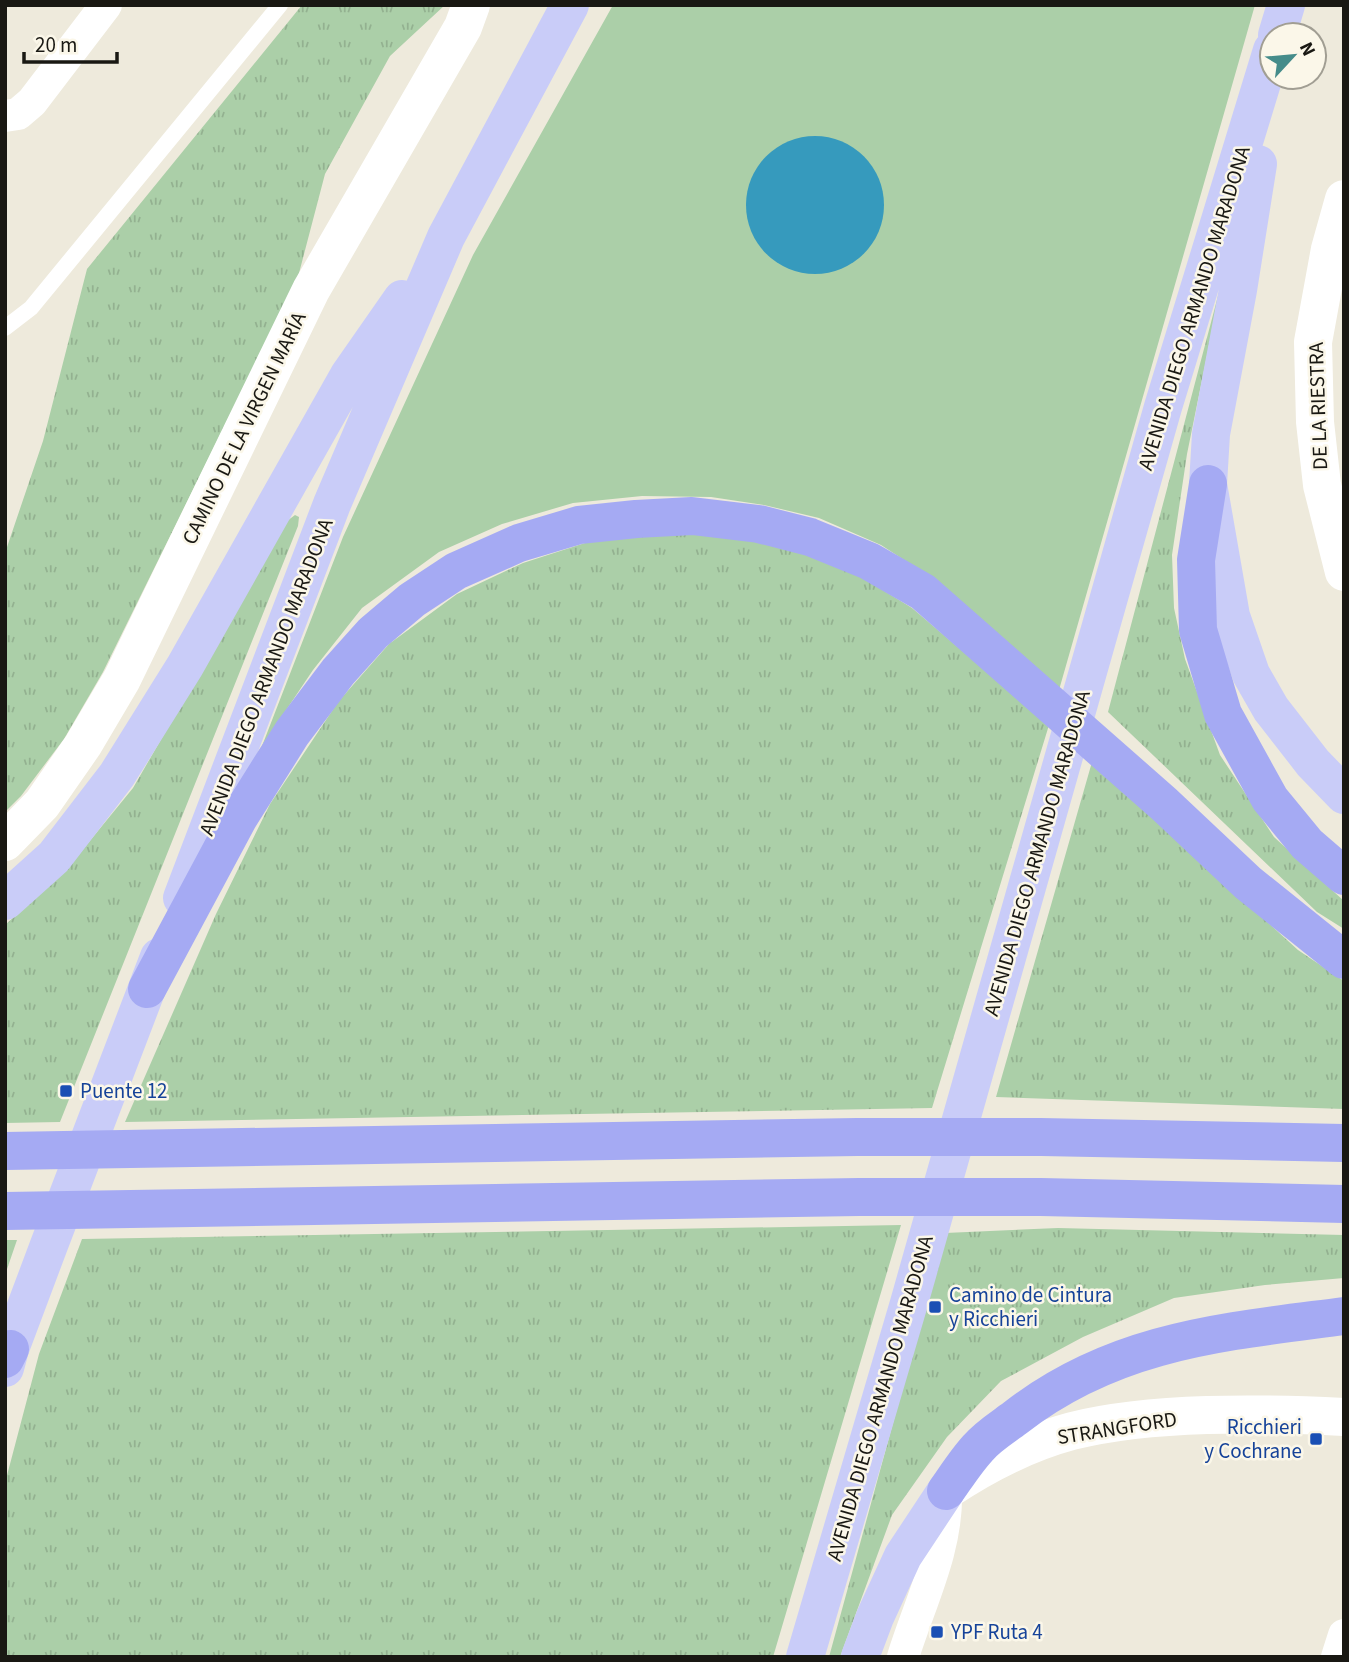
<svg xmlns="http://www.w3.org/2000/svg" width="1349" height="1662" font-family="'Source Sans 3',sans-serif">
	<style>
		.grass { fill: url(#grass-tufts) }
		.park { fill: #abcfa8 }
		.water { fill: #369abd }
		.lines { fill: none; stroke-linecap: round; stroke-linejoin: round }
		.service { stroke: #fff; stroke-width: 16 }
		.minor { stroke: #fff; stroke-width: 32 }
		.tertiary { stroke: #fff; stroke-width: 38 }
		.primary { stroke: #c9ccf8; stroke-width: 38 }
		.motorway { stroke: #a5aaf3; stroke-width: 38 }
		.transit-dot { fill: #1a4fb4; stroke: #fbf7e9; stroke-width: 2.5 }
		.labels { text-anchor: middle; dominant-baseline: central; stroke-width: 5; stroke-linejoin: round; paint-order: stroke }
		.street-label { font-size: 21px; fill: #191813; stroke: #fbf7e9 }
		.transit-label { font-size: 21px; fill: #164399; stroke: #fbf7e9; text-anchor: start }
	</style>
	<defs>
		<pattern id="grass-tufts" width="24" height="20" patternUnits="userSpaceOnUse" patternTransform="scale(1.75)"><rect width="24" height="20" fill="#abcfa8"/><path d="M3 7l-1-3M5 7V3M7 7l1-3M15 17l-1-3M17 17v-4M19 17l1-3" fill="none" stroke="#93b190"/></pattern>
	</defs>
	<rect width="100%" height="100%" fill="#eeeadc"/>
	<path class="grass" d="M302,5H445L390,56L325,174L298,277L103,672L64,739L21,796L5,812V553L43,441L87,269Z
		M1223,277L1187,454L1172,555L1174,608L1185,659L1220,755L1274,837L1344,901V929L1317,912L1108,712Z
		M295,515L299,517L298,526L60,1122L5,1123V925L66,870L133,788L287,521Z
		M695,534L757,542L806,555L860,576L912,608L1049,725L932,1108L125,1122L216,914L270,804L338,702L389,644L457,594L523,563L585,543L643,535Z
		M1092,762L1298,950L1344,981V1109L996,1097Z
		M901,1225L773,1657H5V1483L39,1354L82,1239Z
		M1058,1228L1344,1235V1278L1265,1285L1174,1298L1083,1337L1001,1381L947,1437L892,1515L840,1657H829L945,1233Z
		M5,1240H17L5,1275Z"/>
	<path class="park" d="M613,5H1255L1059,690L932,578L881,545L819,518L764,505L711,497L642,496L573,503L502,524L439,552L362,608L313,670L262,746L343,537L473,255Z"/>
	<path class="water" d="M746 205a69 69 0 1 1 138 0a69 69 0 1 1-138 0Z"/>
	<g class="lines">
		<path class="service" d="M5,328L31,308L280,5"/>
		<path class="minor" d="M5,116L18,114L32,102L106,5
			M903,1657C920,1602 948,1549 946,1491
			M1337,1657L1344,1635"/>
		<path class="tertiary" d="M1344,199L1330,249L1313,342L1315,422L1322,485L1344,572
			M5,842L42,804L83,745L122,679L311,290L463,27L471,5
			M947,1490C986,1464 1027,1443 1072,1431C1152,1411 1261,1413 1344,1417"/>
		<path class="primary" d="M1277,35L1286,5
			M1258,164L1238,290L1211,434L1208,484L1231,616L1251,674L1271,709L1313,763L1344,795
			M182,898L332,504L446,237L570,5
			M5,901L54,857L117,775L185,666L349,375L402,299
			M5,1368L10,1349L49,1245L159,957
			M805,1657L909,1303L1163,407L1272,50
			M860,1657L875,1617L903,1556L946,1491"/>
		<path class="motorway" d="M1208,484L1196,560L1198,630L1223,714L1270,799L1307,844L1344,876
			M147,989L238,819L292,733L338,672L373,633L412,600L456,571L519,543L579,525L636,519L692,516L759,524L810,537L869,561L923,592L1164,804L1248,883L1344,960
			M5,1151L857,1137H1041L1344,1143
			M5,1211L859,1197H1041L1344,1204
			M5,1359L10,1349
			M946,1491C956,1477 966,1461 978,1448C988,1436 1003,1427 1015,1418C1115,1340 1224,1332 1344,1316"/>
	</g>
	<g class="transit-dot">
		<rect x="59" y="1084" width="14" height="14" rx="3.5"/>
		<rect x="928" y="1300" width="14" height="14" rx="3.5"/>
		<rect x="1309" y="1432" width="14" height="14" rx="3.5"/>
		<rect x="930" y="1625" width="14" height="14" rx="3.5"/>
	</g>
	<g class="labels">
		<g class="street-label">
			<text transform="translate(1194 308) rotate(-73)">AVENIDA DIEGO ARMANDO MARADONA</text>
			<text transform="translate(1318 406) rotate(-92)">DE LA RIESTRA</text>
			<text transform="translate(244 428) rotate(-64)">CAMINO DE LA VIRGEN MARÍA</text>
			<text transform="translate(266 677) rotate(-69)">AVENIDA DIEGO ARMANDO MARADONA</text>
			<text transform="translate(1037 853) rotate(-74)">AVENIDA DIEGO ARMANDO MARADONA</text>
			<text transform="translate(880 1398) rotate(-74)">AVENIDA DIEGO ARMANDO MARADONA</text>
			<text transform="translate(1117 1428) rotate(-9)">STRANGFORD</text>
		</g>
		<g class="transit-label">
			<text x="80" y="1091">Puente 12</text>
			<text x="949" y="1295">Camino de Cintura<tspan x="949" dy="24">y Ricchieri</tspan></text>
			<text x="1302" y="1427" text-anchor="end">Ricchieri<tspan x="1302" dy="24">y Cochrane</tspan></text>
			<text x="951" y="1632">YPF Ruta 4</text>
		</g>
	</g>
	<rect width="1349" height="1662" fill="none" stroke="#191813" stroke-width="14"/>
	<g transform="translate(1293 56) rotate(64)"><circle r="33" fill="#fbf7e9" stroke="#a19e93" stroke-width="2"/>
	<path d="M0-5L12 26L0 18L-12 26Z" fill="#458c8a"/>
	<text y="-10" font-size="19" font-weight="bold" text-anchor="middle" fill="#191813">N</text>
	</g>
	<path d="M24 52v10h93v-10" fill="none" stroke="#191813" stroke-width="3.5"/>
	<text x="35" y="52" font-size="21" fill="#191813" stroke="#fbf7e9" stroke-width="5" paint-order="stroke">20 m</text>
</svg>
